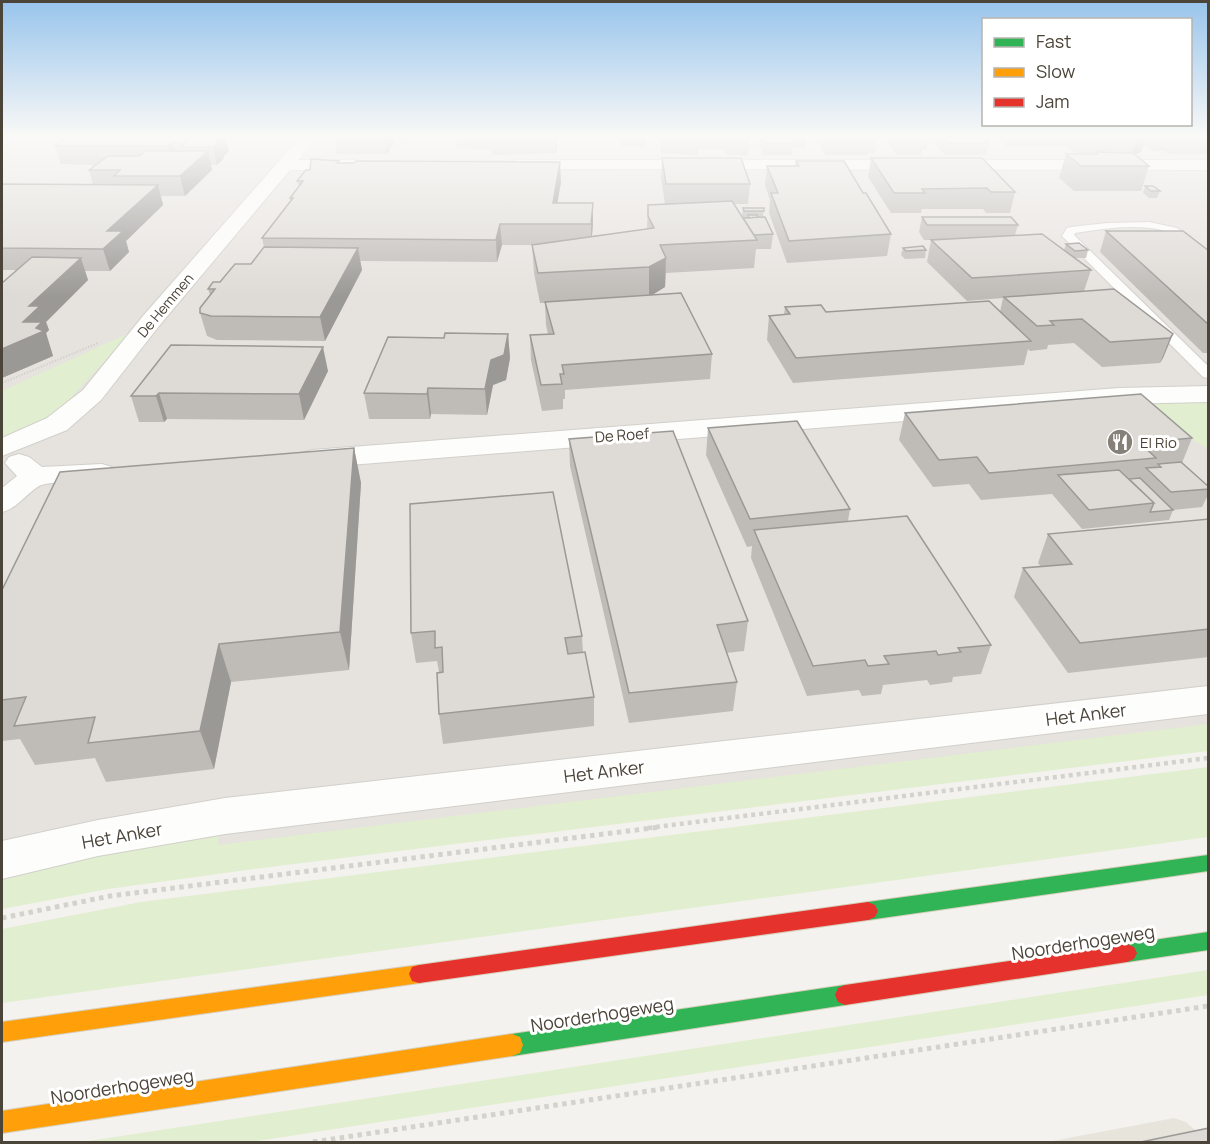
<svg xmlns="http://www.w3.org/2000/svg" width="1210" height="1144" font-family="Manrope,sans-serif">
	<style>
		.residential { fill: #e7e4dc }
		.industrial { fill: #e6e2de }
		.green { fill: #e1eecf }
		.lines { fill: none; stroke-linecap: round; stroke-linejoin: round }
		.lane-casing { stroke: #d2d0cb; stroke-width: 2 }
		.street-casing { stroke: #d2d0cb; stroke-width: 2 }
		.fast-casing { stroke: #d6cebb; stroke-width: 2 }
		.slow-casing { stroke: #d6cebb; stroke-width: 2 }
		.jam-casing { stroke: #d6cebb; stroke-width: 2 }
		.path-far2 { stroke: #d3d2cc; stroke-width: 2; stroke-dasharray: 1.5 1.5; stroke-linecap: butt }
		.path-far1 { stroke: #d3d2cc; stroke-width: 4.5; stroke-dasharray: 4 4; stroke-linecap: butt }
		.path { stroke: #d3d2cc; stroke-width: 5; stroke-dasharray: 4.5 4.5; stroke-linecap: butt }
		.lane { fill: #fdfdfc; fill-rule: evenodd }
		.street { fill: #fdfdfc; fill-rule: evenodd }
		.fast { fill: #30b455; fill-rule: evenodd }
		.slow { fill: #ff9f0a; fill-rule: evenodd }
		.jam { fill: #e5322d; fill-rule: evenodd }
		.wall { fill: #bfbcb8 }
		.shaded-wall { fill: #9b9996 }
		.building { fill: #dedbd6; stroke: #9b9996; stroke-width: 1.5 }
		.labels { text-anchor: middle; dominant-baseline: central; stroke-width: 6; stroke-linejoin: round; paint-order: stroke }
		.far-street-label { font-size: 14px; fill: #4b4439; stroke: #fff }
		.street-label { font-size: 15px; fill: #4b4439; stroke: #fff }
		.poi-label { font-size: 15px; fill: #4b4439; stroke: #fff; text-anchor: start }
		.near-street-label { font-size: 18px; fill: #4b4439; stroke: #fff }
	</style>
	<rect width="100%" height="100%" fill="#f4f2ee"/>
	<path class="residential" d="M1174,1118L1186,1122L1195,1130L1202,1142H1047Z"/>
	<path class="industrial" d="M2,137H1208V738L2,891Z"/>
	<path class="green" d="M131,332L60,410L28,429L2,440V391Z
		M1208,397V449L1133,403Z
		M1208,724V751L254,869L108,889L2,909V874L108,850L219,830L218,845Z
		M1208,767V837L2,1003V929L141,902Z
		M1208,970V995L250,1142H82Z"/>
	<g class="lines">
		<g class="lane-casing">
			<path id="lane" d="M1149,222L1177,228L1199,245L1197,247C1184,250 1177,235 1165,231C1138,223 1102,229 1075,233L1074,235L1208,366V378L1203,377L1062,236L1067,228L1071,227L1107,223Z"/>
		</g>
		<g class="street-casing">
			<path id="street" d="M300,137H316L298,160H355L363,165L355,170H290L159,326L101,400L67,430L2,456V438L47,418L83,390L143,316Z
				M515,160H1208V170L509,169L507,165Z
				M1208,386V402L1119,404L312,468L302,465L298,459L302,453L312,450L1119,388Z
				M19,454L29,457L42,467L102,464L112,467L116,473L112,479C90,485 67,480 45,484C30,487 20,508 2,512V488L17,476L5,463L9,457Z
				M1208,686V714L225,834L98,856L2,879V841L98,820L225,798Z"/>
		</g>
		<g class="fast-casing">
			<path id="fast" d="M1208,855V871L868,920L861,917L858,911L861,905L868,902Z
				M1208,932V950L1127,962L1120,959L1117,953L1120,947L1127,944Z
				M845,985L852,988L855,995L852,1002L845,1005L512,1056L504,1053L501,1045L504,1037L512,1034Z"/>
		</g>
		<g class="slow-casing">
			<path id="slow" d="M419,965L426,967L429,974L426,981L419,983L2,1042V1022Z
				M512,1034L520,1037L523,1045L520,1053L512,1056L2,1133V1111Z"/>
		</g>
		<g class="jam-casing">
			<path id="jam" d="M868,902L875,905L878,911L875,917L868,920L419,983L412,981L409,974L412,967L419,965Z
				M1127,944L1134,947L1137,953L1134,959L1127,962L845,1005L838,1002L835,995L838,988L845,985Z"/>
		</g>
		<path class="path-far2" d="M2,383L98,343"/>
		<path class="path-far1" d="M648,828L1208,758"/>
		<path class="path" d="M2,918L110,896L660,827
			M313,1142L1208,1006"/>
		<use href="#lane" class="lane"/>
		<use href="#street" class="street"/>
		<use href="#fast" class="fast"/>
		<use href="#slow" class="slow"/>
		<use href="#jam" class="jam"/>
	</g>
	<path class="wall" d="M225,137L229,151L224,156V158L217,165H211L212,170L185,196H161L163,205L126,241L129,252L110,271H85L88,280L46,322L49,330L46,333L53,356L2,378V283L16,270H2V184L93,185L89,170L96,165L61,164L55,146Z
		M334,137H411L409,141H395L387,154H337Z
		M456,137H557V148L556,153L492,155V149L457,148Z
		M621,137H646V147H621Z
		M659,137H750L748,156L726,154L724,149H698V155L661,153Z
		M760,137H807L805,148H793L792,155H763L759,145Z
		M814,137H878L875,153H867V155H826Z
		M883,137H929L926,150H922L921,155H897Z
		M929,137H983L989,143L986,155H945Z
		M998,137H1209V150L1206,154H1169L1164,151H1152L1143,145L1141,152L1134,155L1149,166L1141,191H1074L1059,178L1066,154H1078L1066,147H1007Z
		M662,158L750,184L748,204H733L743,218L742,215L743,208H764L763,217L773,234L771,249H756L754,268L666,273L665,287L652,295L712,354L710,379L565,390V399H563V409L542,411L531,360L530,335L548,334L546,325L545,303H540L534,273L532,245H502L497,262L360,261L362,270L325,341L217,340L207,336L200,313L210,295L208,289L251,264L264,247L262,238L291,201L290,198L299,187L297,181L310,170L339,161V163L561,182L557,203L593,224L592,236L647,229L648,205L683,204H665L661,177Z
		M871,158L1015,192L1010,213H986L983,209H922L921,213H891L868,177Z
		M796,161L863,193L891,234L887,256L787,263L769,213L770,200L765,185L767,166H795Z
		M1145,186L1160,191L1157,198H1149L1143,193Z
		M922,217L1018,225L1015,235L1064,250L1066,244L1088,250L1086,258H1075L1091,270L1084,291L1173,334L1163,358L1160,363L1102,367L1074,343L1048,345L1047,349L1030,351L1028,349L1024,365L793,383L767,340L769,316L784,315L785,307L826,312H1000L1003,298L967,301L927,262L931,240H939H924L919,232Z
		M1106,231L1209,251V353H1203L1100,252Z
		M903,248L926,250L925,258L905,259L901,255Z
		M508,334L510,358L506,380L493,385L487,415L431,414L430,419H369L364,393L444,338Z
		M328,371L304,420L167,419L164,422H139L131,396Z
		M905,413L1192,438L1182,463L1209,487V493L1202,507L1173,510L1169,520L1082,529L1052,494L981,500L969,484L933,487L899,440Z
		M708,428L850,509L848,521L991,645L981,674L953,677L952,682L930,685L927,680L883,685L881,694L862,696L859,690L807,696L751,558L752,546L747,547L706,455Z
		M569,439L748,621L744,651L726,653L737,682L733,711L629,723L570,466Z
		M354,448L361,483L349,670L231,682L214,769L106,782L95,758L35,765L20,739L2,741V590Z
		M410,504L582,636L583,653L594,697V726L443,744L439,714V672L437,661L416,663L411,633Z
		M1209,519V657L1068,673L1014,597L1023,568L1041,567L1038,563L1048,534Z"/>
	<path class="shaded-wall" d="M220,137H225L229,151L224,156V158L217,165L213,147Z
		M385,137H395V141L387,154Z
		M556,137H557V148L556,153Z
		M1138,137H1146L1141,152L1130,156L1136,138Z
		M173,142L178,160L173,165L168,146Z
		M208,151L212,170L185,196L180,176Z
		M560,162L561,182L554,223L553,203Z
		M158,185L163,205L126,241L129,252L110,271L103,249L107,231Z
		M593,203V224L591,246V224Z
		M500,224L502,245L497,262L496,240Z
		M358,248L362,270L325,341L320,317Z
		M81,258L88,280L46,322L49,330L46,333L53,356L2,378V349L23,322L29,306Z
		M666,258L665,287L649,297V267Z
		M508,334L510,358L506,380L493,385L487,415L485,389L491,360Z
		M1173,334L1163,358L1160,363L1170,338Z
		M323,347L328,371L304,420L299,394Z
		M428,388L431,414L430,419L427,394Z
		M159,393L167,419L164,422L156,396Z
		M354,448L361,483L349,670L340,632Z
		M219,644L231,682L214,769L200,731Z"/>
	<path class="building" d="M67,137H220L218,140H220L213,147H181L187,142H173L168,146H55Z
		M762,137H791L794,143H764Z
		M942,137H983L989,143H947Z
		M1103,137H1138L1136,138Z
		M145,151H208L180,176H114L120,170H89L108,156H139Z
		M1095,152L1133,153L1149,166H1081L1066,154H1097Z
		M662,158H741L750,184H666Z
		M871,158H982L1015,192H991L987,188L922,189L925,193H894Z
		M311,159L339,161L337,163H354L356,161L560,162L553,203H593L591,224H500L496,240L262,238L293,198H290L303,181H297L306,170H310Z
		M796,161H844L863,193H866L891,234L789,241L771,193H778L767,166H799Z
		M2,184L158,185L107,231H123L103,249L2,248Z
		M1145,186H1153L1160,191H1151Z
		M732,201L757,240L660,245L666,258L649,267L538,273L532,245L654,228L648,216V205Z
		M743,208H764V211H744Z
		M748,215H757L758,217L749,218Z
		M765,217L773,234L754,235L743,218Z
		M922,217H1011L1018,225H927Z
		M1106,231H1183L1209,251V325Z
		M1042,234L1091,270L972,278L931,240Z
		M1079,243L1088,250L1075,251L1066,244Z
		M923,246L926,250L906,251L903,248Z
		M264,247L358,248L320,317L211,316L200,313V308L215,289H208L213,282H220L235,264H251Z
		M32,257L81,258L29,306H40L23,322H42L36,328L44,331L2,349V283Z
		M1114,289L1173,334L1170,338L1110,342L1082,319L1050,321L1054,325L1037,326L1004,297Z
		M681,293L712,354L562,365L564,374H560L562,384L541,385L530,335L554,334L545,302Z
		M989,301L1031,341L796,358L769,316L790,314L785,307L821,305L826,312Z
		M445,333L508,334L504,355L491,360L485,389L428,388L427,394L364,393L388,337L444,338Z
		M171,345L323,347L299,394L159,393L156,396H131Z
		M1141,394L1192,438L1140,443L1156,458L989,473L977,457L939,460L905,413Z
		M797,421L850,509L750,519L708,428Z
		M673,431L748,621L717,625L737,682L629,693L569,439Z
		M354,448L340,632L219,644L200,731L88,743L95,717L14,726L26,697L2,700V590L60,472Z
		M1181,462L1209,487V489L1171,492L1146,468L1161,467L1158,464Z
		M1119,470L1154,503L1089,510L1058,475Z
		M1140,478L1173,510L1151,512H1150L1154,503L1129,479Z
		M553,492L582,636L565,638L568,654L585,652L594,697L439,714L437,673L443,672L442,647L435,648V631L411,633L410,504Z
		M907,516L991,645L958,648L961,652L938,655L936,651L884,656L889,664L868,666L865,660L813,666L754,530Z
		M1209,519V629L1080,643L1023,568L1072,564L1048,534Z
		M1209,1128V1143H1136Z"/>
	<linearGradient id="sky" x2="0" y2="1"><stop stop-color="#98c4ec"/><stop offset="0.46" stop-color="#faf9f7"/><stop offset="1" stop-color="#faf9f7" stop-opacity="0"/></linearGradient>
	<rect width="1210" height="297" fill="url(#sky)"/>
	<defs>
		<g id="restaurant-disc" transform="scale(1.35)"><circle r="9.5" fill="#868178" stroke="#fff"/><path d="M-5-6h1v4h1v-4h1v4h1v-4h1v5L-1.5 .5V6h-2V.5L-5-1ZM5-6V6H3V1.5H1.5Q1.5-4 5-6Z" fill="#fff"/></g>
	</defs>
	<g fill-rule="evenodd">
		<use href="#restaurant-disc" x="1120" y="442"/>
	</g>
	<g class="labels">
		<g class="far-street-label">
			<text transform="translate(165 305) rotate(-50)">De Hemmen</text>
		</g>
		<g class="street-label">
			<text transform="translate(622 435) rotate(-4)">De Roef</text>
		</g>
		<g class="poi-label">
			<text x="1140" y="442">El Rio</text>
		</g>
		<g class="near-street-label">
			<text transform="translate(1086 714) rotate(-7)">Het Anker</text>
			<text transform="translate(604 771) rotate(-7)">Het Anker</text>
			<text transform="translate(122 835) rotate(-10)">Het Anker</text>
			<text transform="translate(1083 942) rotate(-9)">Noorderhogeweg</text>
			<text transform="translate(602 1014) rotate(-9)">Noorderhogeweg</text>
			<text transform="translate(122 1086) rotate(-9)">Noorderhogeweg</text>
		</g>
	</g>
	<rect width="1210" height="1144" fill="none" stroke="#4b4439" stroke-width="6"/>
	<rect x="982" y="18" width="210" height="108" fill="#ffffff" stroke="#b7b4b0" stroke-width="1.5"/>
	<rect x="994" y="38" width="30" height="9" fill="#30b455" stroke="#b7b4b0" stroke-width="1.5"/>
	<text x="1036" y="48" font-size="18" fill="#4b4439">Fast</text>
	<rect x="994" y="68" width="30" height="9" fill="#ff9f0a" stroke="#b7b4b0" stroke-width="1.5"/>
	<text x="1036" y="78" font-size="18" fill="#4b4439">Slow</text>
	<rect x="994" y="98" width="30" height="9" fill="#e5322d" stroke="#b7b4b0" stroke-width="1.5"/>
	<text x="1036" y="108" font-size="18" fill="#4b4439">Jam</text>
</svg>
